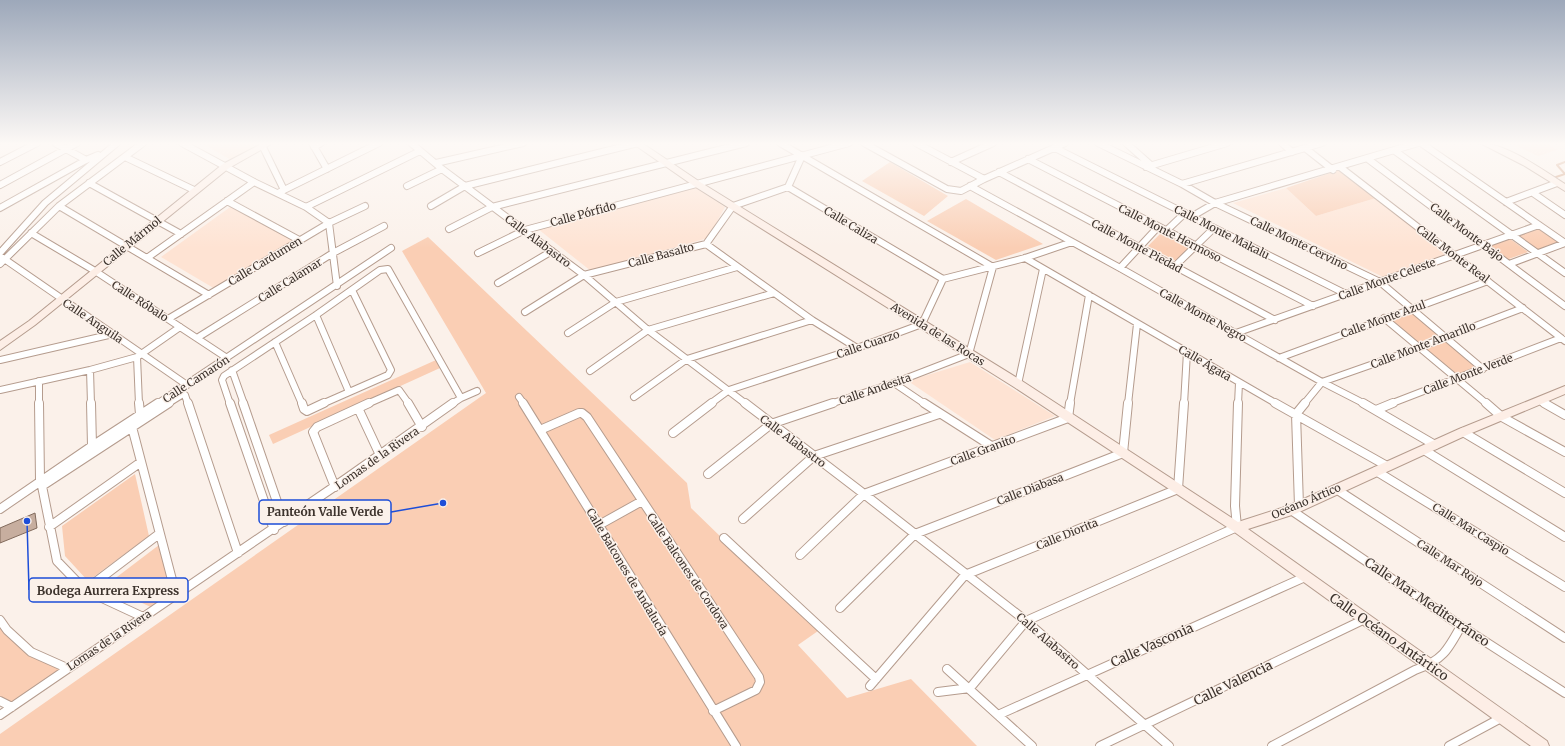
<svg xmlns="http://www.w3.org/2000/svg" width="1565" height="746" font-family="Merriweather,serif">
	<style>
		.built { fill: #fee3d3 }
		.green { fill: #faceb4 }
		.lines { fill: none; stroke-linecap: round; stroke-linejoin: round }
		.stream { stroke: #cd9674; stroke-width: 2 }
		.building { fill: #c7ae9f; stroke: #826b5d }
		.street-far1-casing { stroke: #b59c8e; stroke-width: 8 }
		.street-casing { stroke: #b59c8e; stroke-width: 10 }
		.secondary-casing { stroke: #b59c8e; stroke-width: 2 }
		.street-far1 { stroke: #fff; stroke-width: 6 }
		.street { stroke: #fff; stroke-width: 8 }
		.secondary { fill: #fdeee6; fill-rule: evenodd }
		.labels { text-anchor: middle; dominant-baseline: central; stroke-width: 3; stroke-linejoin: round; paint-order: stroke }
		.street-label { font-size: 11px; fill: #3d332d; stroke: #fbf1ea }
		.near-street-label { font-size: 13px; fill: #3d332d; stroke: #fbf1ea }
		.leader { fill: none; stroke: #1d4ed8; stroke-width: 1.5 }
		.callout-dot { fill: #1d4ed8; stroke: #fbf1ea; stroke-width: 1.5 }
		.callout { fill: #fbf1ea; stroke: #1d4ed8; stroke-width: 1.5 }
		.callout-label { font-size: 12px; text-anchor: middle; font-weight: bold; fill: #3d332d }
	</style>
	<rect width="100%" height="100%" fill="#fbf1ea"/>
	<path class="built" d="M201,143H260L261,145L233,161Z
		M1510,143H1546L1557,150L1538,156Z
		M695,187L725,207L708,238L591,271L538,229Z
		M1286,188L1316,216L1376,198L1448,253L1383,277L1233,203Z
		M233,205L298,240L217,290L161,257Z
		M970,362L1055,416L995,440L908,381Z"/>
	<path class="green" d="M890,162L948,196L924,216L862,181Z
		M1339,170L1376,198L1316,216L1286,188Z
		M966,199L1043,244L996,260L927,221Z
		M1538,227L1558,242L1536,250L1516,235Z
		M1163,231L1191,245L1176,261L1148,246Z
		M428,237L687,483L691,508L818,631L798,645L847,698L911,679L977,746H0V734L486,393L402,251Z
		M1509,238L1528,252L1506,260L1487,246Z
		M1410,311L1438,334L1418,343L1390,320Z
		M1449,341L1478,366L1458,375L1426,349Z
		M436,360L440,368L273,444L269,435Z
		M135,474L149,536L88,581L65,556L62,526Z
		M159,545L173,593L153,608L105,586Z
		M0,620L31,652L67,668L12,707L0,701Z"/>
	<g class="lines">
		<path class="stream" d="M1565,162L1557,165L1565,174
			M1556,177L1565,174"/>
	</g>
	<path class="building" d="M35,513L37,528L0,543V528Z"/>
	<g class="lines">
		<g class="street-far1-casing">
			<path id="street-far1" d="M55,143L86,160
				M182,143L254,182L306,207L329,223L337,286
				M261,143L284,190
				M312,143L327,169
				M411,143L442,169L584,275L648,330L746,404
				M780,143L993,267L969,354L894,383L830,404
				M864,143L947,189L961,191L984,179L1065,143
				M916,143L984,179
				M1098,143L1182,184L1215,203L1380,282L1483,369
				M1126,143L1153,167
				M1282,143L1292,152
				M1421,143L1565,243
				M314,147L321,143
				M1055,148L1346,294
				M1305,148L1333,170
				M1395,151L1565,273
				M125,157L194,190
				M1028,159L1313,306
				M1368,159L1565,306
				M0,162L37,143
				M951,162L993,143
				M436,163L523,143
				M1146,167L1227,143
				M1340,167L1565,341
				M999,172L1275,320
				M89,183L181,234
				M1182,184L1322,143
				M0,185L77,143
				M407,186L442,169
				M970,186L1120,268L1322,382L1365,404
				M788,187L943,279
				M788,187L802,156
				M278,193L379,143
				M1533,193L1565,215
				M227,201L299,240
				M1506,202L1557,183
				M59,206L209,295
				M431,206L465,186L638,143
				M306,207L420,151
				M0,208L86,160L98,155
				M1191,217L1215,203L1418,143
				M449,229L492,207L746,143
				M1166,231L1185,213
				M31,233L95,271L227,358
				M706,244L812,320L857,348
				M0,253L45,203L117,143
				M478,253L525,230L849,143
				M0,256L187,385
				M147,258L254,182
				M1025,258L1277,404
				M0,264L59,206L143,143
				M1509,264L1565,243
				M1175,266L1214,228
				M1120,268L1158,227
				M498,283L552,251
				M525,312L584,275L706,244L733,206L788,187
				M316,315L349,392
				M1384,318L1487,404
				M168,319L329,223L365,206
				M568,333L616,302L737,267
				M1236,333L1539,225
				M197,338L333,253L384,226
				M275,342L302,404
				M137,357L139,404
				M1279,358L1488,281
				M0,360L113,334
				M90,370L91,404
				M232,370L244,404
				M590,371L648,330L774,293
				M39,381V404
				M894,383L925,404
				M1018,384L1043,269
				M0,390L90,370L137,357L180,327
				M519,397L524,404
				M634,397L687,359L812,320
				M1540,401L1546,404
				M157,404L391,248
				M167,404L183,394L185,395L188,404
				M230,404L222,380L224,376L316,315L380,270L388,269L461,398
				M322,404L388,375L391,370L352,290
				M367,404L399,390L409,404
				M452,404L461,398L477,391
				M710,404L729,390L857,348L922,324L943,279L1025,258L1072,242
				M1070,404L1089,295
				M1128,404L1137,324
				M1184,404L1187,352
				M1238,404L1239,383
				M1304,404L1322,382L1399,355L1523,308
				M1390,404L1561,338"/>
		</g>
		<g class="street-casing">
			<path id="street" d="M39,403L40,480
				M91,403L92,446
				M139,403L140,414
				M188,403L238,553
				M230,403L274,530
				M243,403L284,522
				M302,403L304,409L307,411L324,403
				M408,403L422,427
				M523,403L736,746
				M745,403L864,494L1026,621L1169,746
				M924,403L993,447
				M1275,403L1387,466
				M1363,403L1435,445
				M1486,403L1502,417L1565,452
				M1544,403L1565,415
				M358,408L380,455
				M1376,410L1393,403
				M132,427L176,595
				M540,430L579,413H582L587,417L759,677L760,682L756,690L713,711
				M1463,432L1565,493
				M673,433L712,403
				M1424,450L1565,537
				M1376,471L1565,587
				M708,474L771,424L833,403
				M335,487L313,432L317,427L369,403
				M1336,489L1565,638
				M1299,506L1296,414L1305,403
				M0,509L92,446L158,403
				M1291,510L1461,626L1565,693
				M743,519L814,456L939,414
				M599,525L642,501
				M49,527L141,462
				M724,538L876,679
				M800,555L864,494L1068,418L1070,403
				M85,590L159,534
				M840,608L915,534L1123,453L1128,403
				M143,617L85,590L57,561L42,486L169,403
				M0,620L7,630L31,652L67,668
				M947,669L1032,746
				M870,686L965,575L1178,489L1184,403
				M970,688L1026,621L1237,527L1235,506L1238,403
				M938,692L970,688
				M0,701L12,707
				M0,715L347,478L453,403
				M998,715L1305,577
				M1100,746L1365,619
				M1272,746L1415,670C1442,661 1448,650 1461,626
				M1449,746L1501,718"/>
		</g>
		<g class="secondary-casing">
			<path id="secondary" d="M263,143H273L229,168L35,325L0,350V341L29,321L223,164Z
				M632,143H642L700,182L1022,381L1238,522L1288,506L1459,429L1565,386V394L1467,435L1295,514L1248,529L1547,741L1549,746H1531L1233,531L1014,387L694,186Z
				M1480,143C1506,143 1543,170 1565,184V191L1523,165Z"/>
		</g>
		<use href="#street-far1" class="street-far1"/>
		<use href="#street" class="street"/>
		<use href="#secondary" class="secondary"/>
	</g>
	<linearGradient id="sky" x2="0" y2="1"><stop stop-color="#9da8ba"/><stop offset="0.58" stop-color="#fdf9f6"/><stop offset="1" stop-color="#fdf9f6" stop-opacity="0"/></linearGradient>
	<rect width="1565" height="248" fill="url(#sky)"/>
	<g class="labels">
		<g class="street-label">
			<text transform="translate(583 214) rotate(-15)">Calle Pórfido</text>
			<text transform="translate(851 225) rotate(31)">Calle Caliza</text>
			<text transform="translate(1222 232) rotate(27)">Calle Monte Makalu</text>
			<text transform="translate(1467 232) rotate(37)">Calle Monte Bajo</text>
			<text transform="translate(1170 233) rotate(27)">Calle Monte Hermoso</text>
			<text transform="translate(132 241) rotate(-39)">Calle Mármol</text>
			<text transform="translate(538 241) rotate(37)">Calle Alabastro</text>
			<text transform="translate(1299 243) rotate(26)">Calle Monte Cervino</text>
			<text transform="translate(1137 246) rotate(28)">Calle Monte Piedad</text>
			<text transform="translate(1453 254) rotate(37)">Calle Monte Real</text>
			<text transform="translate(661 255) rotate(-15)">Calle Basalto</text>
			<text transform="translate(265 261) rotate(-31)">Calle Cardumen</text>
			<text transform="translate(1387 279) rotate(-20)">Calle Monte Celeste</text>
			<text transform="translate(290 280) rotate(-32)">Calle Calamar</text>
			<text transform="translate(140 301) rotate(33)">Calle Róbalo</text>
			<text transform="translate(1203 315) rotate(29)">Calle Monte Negro</text>
			<text transform="translate(1383 319) rotate(-20)">Calle Monte Azul</text>
			<text transform="translate(93 321) rotate(34)">Calle Anguila</text>
			<text transform="translate(938 334) rotate(32)">Avenida de las Rocas</text>
			<text transform="translate(868 344) rotate(-19)">Calle Cuarzo</text>
			<text transform="translate(1423 345) rotate(-21)">Calle Monte Amarillo</text>
			<text transform="translate(1205 363) rotate(30)">Calle Ágata</text>
			<text transform="translate(1468 374) rotate(-21)">Calle Monte Verde</text>
			<text transform="translate(196 379) rotate(-33)">Calle Camarón</text>
			<text transform="translate(875 389) rotate(-19)">Calle Andesita</text>
			<text transform="translate(793 441) rotate(37)">Calle Alabastro</text>
			<text transform="translate(983 450) rotate(-20)">Calle Granito</text>
			<text transform="translate(377 458) rotate(-35)">Lomas de la Rivera</text>
			<text transform="translate(1030 489) rotate(-21)">Calle Diabasa</text>
			<text transform="translate(1306 501) rotate(-23)">Océano Ártico</text>
			<text transform="translate(1471 529) rotate(32)">Calle Mar Caspio</text>
			<text transform="translate(1067 534) rotate(-22)">Calle Diorita</text>
			<text transform="translate(1450 563) rotate(33)">Calle Mar Rojo</text>
			<text transform="translate(688 571) rotate(56)">Calle Balcones de Cordova</text>
			<text transform="translate(627 572) rotate(59)">Calle Balcones de Andalucía</text>
			<text transform="translate(109 640) rotate(-34)">Lomas de la Rivera</text>
			<text transform="translate(1048 641) rotate(41)">Calle Alabastro</text>
		</g>
		<g class="near-street-label">
			<text transform="translate(1427 602) rotate(34)">Calle Mar Mediterráneo</text>
			<text transform="translate(1389 637) rotate(35)">Calle Océano Antártico</text>
			<text transform="translate(1152 645) rotate(-24)">Calle Vasconia</text>
			<text transform="translate(1233 683) rotate(-26)">Calle Valencia</text>
		</g>
	</g>
	<path class="leader" d="M443 503L391 512M27 521L29 590"/>
	<g class="callout-dot">
		<circle cx="443" cy="503" r="4"/>
		<circle cx="27" cy="521" r="4"/>
	</g>
	<g class="callout">
		<rect x="259" y="500" width="132" height="24" rx="4"/>
		<rect x="29" y="578" width="159" height="24" rx="4"/>
	</g>
	<g class="callout-label">
		<text x="325" y="516">Panteón Valle Verde</text>
		<text x="108" y="595">Bodega Aurrera Express</text>
	</g>
</svg>
